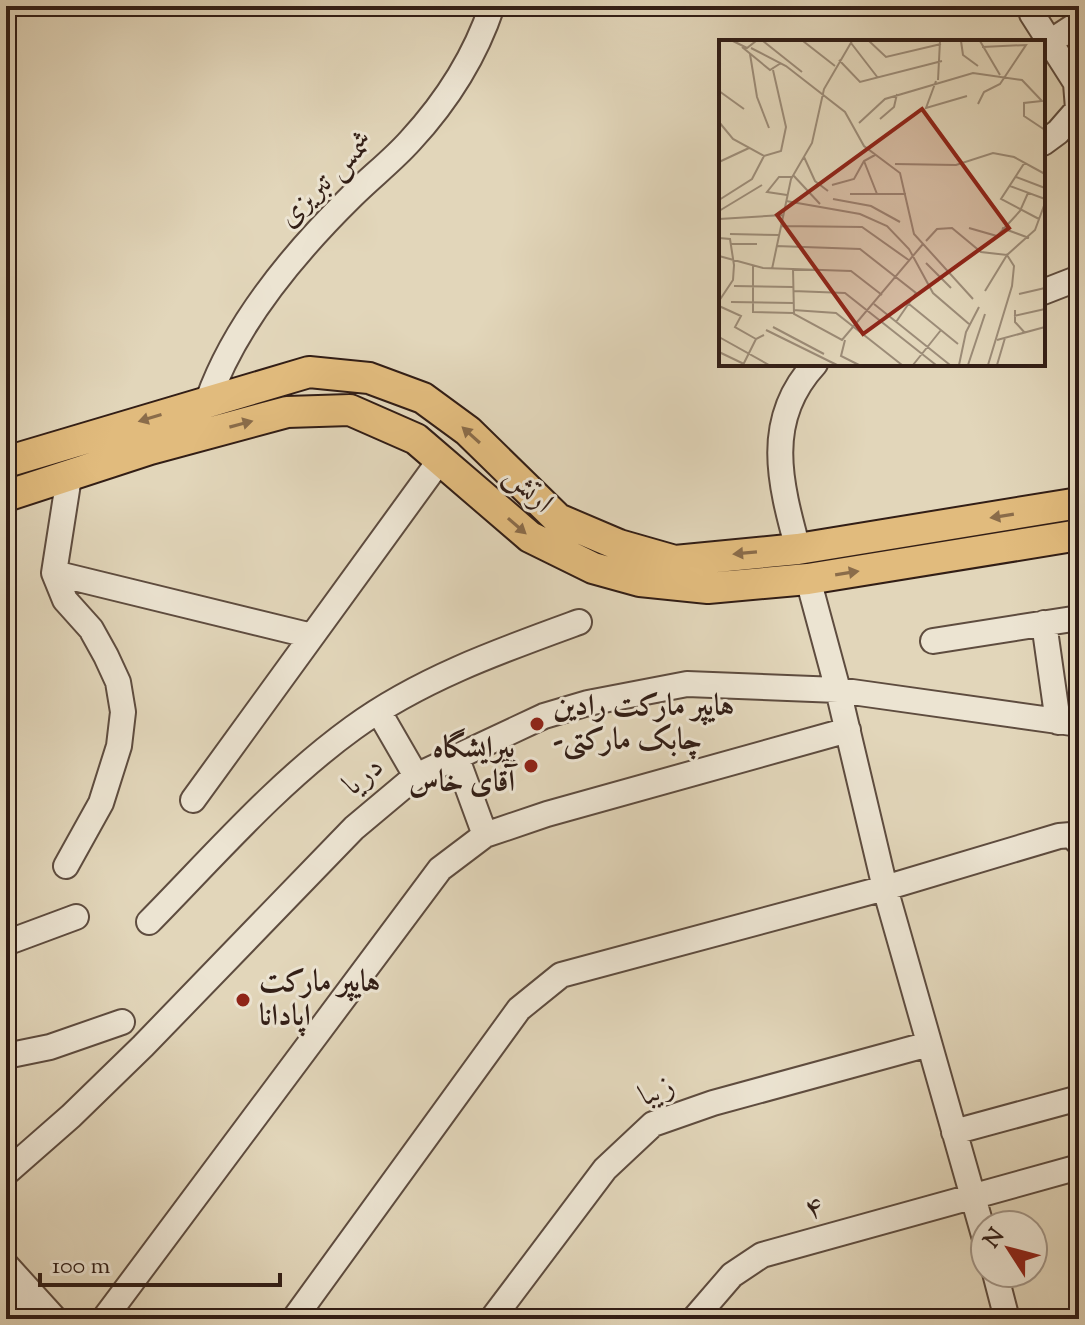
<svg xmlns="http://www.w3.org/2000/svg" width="1085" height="1325" font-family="'Sorts Mill Goudy',Amiri,serif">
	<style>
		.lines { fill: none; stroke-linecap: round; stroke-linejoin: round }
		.minor-casing { stroke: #5e4c3f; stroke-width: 28 }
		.major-casing { stroke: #321e16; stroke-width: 34 }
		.minor { stroke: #ece4d2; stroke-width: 24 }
		.major { stroke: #e1bb7d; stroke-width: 30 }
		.oneway { fill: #8a6c4a }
		.poi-dot { fill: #8f2418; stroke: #ece4d2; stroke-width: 3 }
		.labels { text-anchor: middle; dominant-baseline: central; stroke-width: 6; stroke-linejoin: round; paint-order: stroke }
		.street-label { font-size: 30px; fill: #321e16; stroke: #ece4d2 }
		.poi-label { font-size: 30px; font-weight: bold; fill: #321e16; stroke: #ece4d2; text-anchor: start }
		.inset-road { fill: none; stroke: #9c8c78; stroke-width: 2 }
		.view { fill: #8f2418; fill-opacity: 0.15; stroke: #8f2418; stroke-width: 4 }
		.inset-edge { fill: none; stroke: #321e16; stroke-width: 4 }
	</style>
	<rect width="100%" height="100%" fill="#e2d6ba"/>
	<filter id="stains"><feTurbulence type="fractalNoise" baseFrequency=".0025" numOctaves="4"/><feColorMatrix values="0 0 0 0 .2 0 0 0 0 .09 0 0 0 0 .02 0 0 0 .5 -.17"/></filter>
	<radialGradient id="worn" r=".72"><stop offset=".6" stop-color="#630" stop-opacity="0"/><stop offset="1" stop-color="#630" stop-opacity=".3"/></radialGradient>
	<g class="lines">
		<g class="minor-casing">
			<path id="minor" d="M1030,6L1032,14L1076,83L1078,109L1058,132L1043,143
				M1050,42L1079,23
				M1043,292L1079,278
				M208,400C235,323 294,253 352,196C371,177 392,161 410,141C447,101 475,57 492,6
				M798,549C780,483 763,420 815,364
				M54,573L312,636
				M808,579L838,690L885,888L985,1239
				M1044,623L1058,722
				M933,641L1079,618
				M379,712L416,776
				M456,756L485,835
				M193,800L440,460
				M66,866L101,803L119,746L123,712L118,682L106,656L91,629L65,600L54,573L69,477
				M149,922C214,856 277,783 353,728C420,679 502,650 579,622
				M6,943L76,917
				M6,1056L50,1047L122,1022
				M954,1132L1079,1098
				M6,1173L71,1116L143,1046L354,828L416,776L544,716L588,703L687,684L838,690L1079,724
				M6,1265L55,1319
				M995,1273L1007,1319
				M8,1319L29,1291
				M104,1319L440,869L485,835L547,814L848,730
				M294,1319L519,1009L561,975L885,888L1059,836L1071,835L1079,843
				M492,1319L605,1169L653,1124L713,1103L929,1044
				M694,1319L732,1275L762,1255L1079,1167"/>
		</g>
		<g class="major-casing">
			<path id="major" d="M6,462L309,372L369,378L423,398L468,431L558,519L619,545L675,561L798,549L1079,503
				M6,496L150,449L287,412L350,410L416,439L530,537L593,568L640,581L708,588L808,579L1079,535"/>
		</g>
		<use href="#minor" class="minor"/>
		<use href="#major" class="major"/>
	</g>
	<defs><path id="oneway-solid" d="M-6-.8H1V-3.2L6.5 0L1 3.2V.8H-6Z" transform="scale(2)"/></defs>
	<g class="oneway">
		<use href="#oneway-solid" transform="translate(150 418) rotate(163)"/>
		<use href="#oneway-solid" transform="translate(241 424) rotate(-15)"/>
		<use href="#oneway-solid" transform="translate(471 435) rotate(-138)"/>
		<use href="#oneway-solid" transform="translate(1002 516) rotate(171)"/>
		<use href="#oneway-solid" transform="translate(517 526) rotate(41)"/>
		<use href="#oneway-solid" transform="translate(745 553) rotate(175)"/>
		<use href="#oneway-solid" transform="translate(847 573) rotate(-9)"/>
	</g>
	<g class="poi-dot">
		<circle cx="537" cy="724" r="8"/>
		<circle cx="531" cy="766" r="8"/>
		<circle cx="243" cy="1000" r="8"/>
	</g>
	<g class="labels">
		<g class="street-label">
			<text transform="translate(327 180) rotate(-45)">شمس تبریزی</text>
			<text transform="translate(528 490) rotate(44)">ارتش</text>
			<text transform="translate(364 777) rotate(-40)">دریا</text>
			<text transform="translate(657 1092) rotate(-25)">زیبا</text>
			<text transform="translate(814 1209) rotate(-16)">۴</text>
		</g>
		<g class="poi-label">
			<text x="553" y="707">هایپر مارکت رادین<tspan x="553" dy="34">-چابک مارکتی</tspan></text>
			<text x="515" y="749" text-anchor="end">پیرایشگاه<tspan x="515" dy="34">آقای خاس</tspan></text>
			<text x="259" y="983">هایپر مارکت<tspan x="259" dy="34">اپادانا</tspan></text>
		</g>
	</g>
	<g transform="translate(719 40)">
		<rect width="326" height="326" fill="#e2d6ba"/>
		<path class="inset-road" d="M14,1L28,8L37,1M44,1L83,32M84,1L116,26M150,1L167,17L222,4M242,1L244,15L259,26M261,1L281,35M132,3L159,38M23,7L51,30L62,23M32,8L67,26L126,72L145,106L181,133L195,194L254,259M31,14L38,57L50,88M120,20L141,42L223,21M219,40L221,1M217,41L207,68L248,56M0,51L25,69M259,64L265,52L281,44L307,5L263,7M161,79L175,67L178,54M0,82L14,99L45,116L62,111L67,87L54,30M140,83L166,59L254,33L303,40L323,61L305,63V76L326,90M85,117L96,141L109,151M145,121L158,154M0,122L30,108M306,122L282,159L320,179M176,124L237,125L274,113L295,117L326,134M74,135L101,164M297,137L326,148M113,145L135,139L145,121L156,115M291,146L326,159M131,154H187M68,155L48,152L60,137H73M114,159L152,166L181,182M0,160L33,139L45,116M67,161L141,174L168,186L190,209L214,253L250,284M0,171L43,145M0,179L64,175M62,186L143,187L191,221M250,188L278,196L301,171L309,153M283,188L310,198M11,194L60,195M0,198L11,199L15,225L14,240L0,261M207,201L218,189L233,188L262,212L288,215L316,190L326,163M12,204H38M57,206L141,209L197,253L177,282M0,216L44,228L132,231L163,255M207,223L232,248M34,226V272L74,273M53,229L72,139L93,103L105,49L133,1M74,229L75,274L123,300L204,204M15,246L74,247M74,251L126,253L217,325M266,251L288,215L295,226L293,246L269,325M300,254L326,248M12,262L74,263M155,264L231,325M190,264L239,304M0,266L22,276L16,287L37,299M74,270L117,273L183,325M296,270V282L306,293M295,276L326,269M54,287L105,314M47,290L118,325M0,297L50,325M126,300L122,316L140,325M278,300L326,287M0,312L25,324M24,325L37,299L45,295M194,325L222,290M240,325L247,292L260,267M249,325L266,274M278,325L286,298"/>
		<path class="view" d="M203,69L290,188L144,294L58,175Z"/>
		<rect width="326" height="326" class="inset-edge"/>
	</g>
	<rect width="1085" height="1325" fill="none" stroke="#e2d6ba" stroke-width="32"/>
	<rect x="8" y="8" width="1069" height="1309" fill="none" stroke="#321e16" stroke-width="4"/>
	<rect x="16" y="16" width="1053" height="1293" fill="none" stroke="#321e16" stroke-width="2"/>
	<g transform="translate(1009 1249) rotate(306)"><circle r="38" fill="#ece4d2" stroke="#a29587" stroke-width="2"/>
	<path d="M0-6L14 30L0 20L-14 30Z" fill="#8f2418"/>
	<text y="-12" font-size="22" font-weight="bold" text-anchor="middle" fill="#321e16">N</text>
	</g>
	<path d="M40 1273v12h240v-12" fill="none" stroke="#321e16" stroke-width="4"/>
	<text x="52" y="1273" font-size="24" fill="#321e16" stroke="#ece4d2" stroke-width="6" paint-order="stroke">100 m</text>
	<rect width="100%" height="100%" filter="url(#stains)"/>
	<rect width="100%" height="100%" fill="url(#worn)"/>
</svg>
